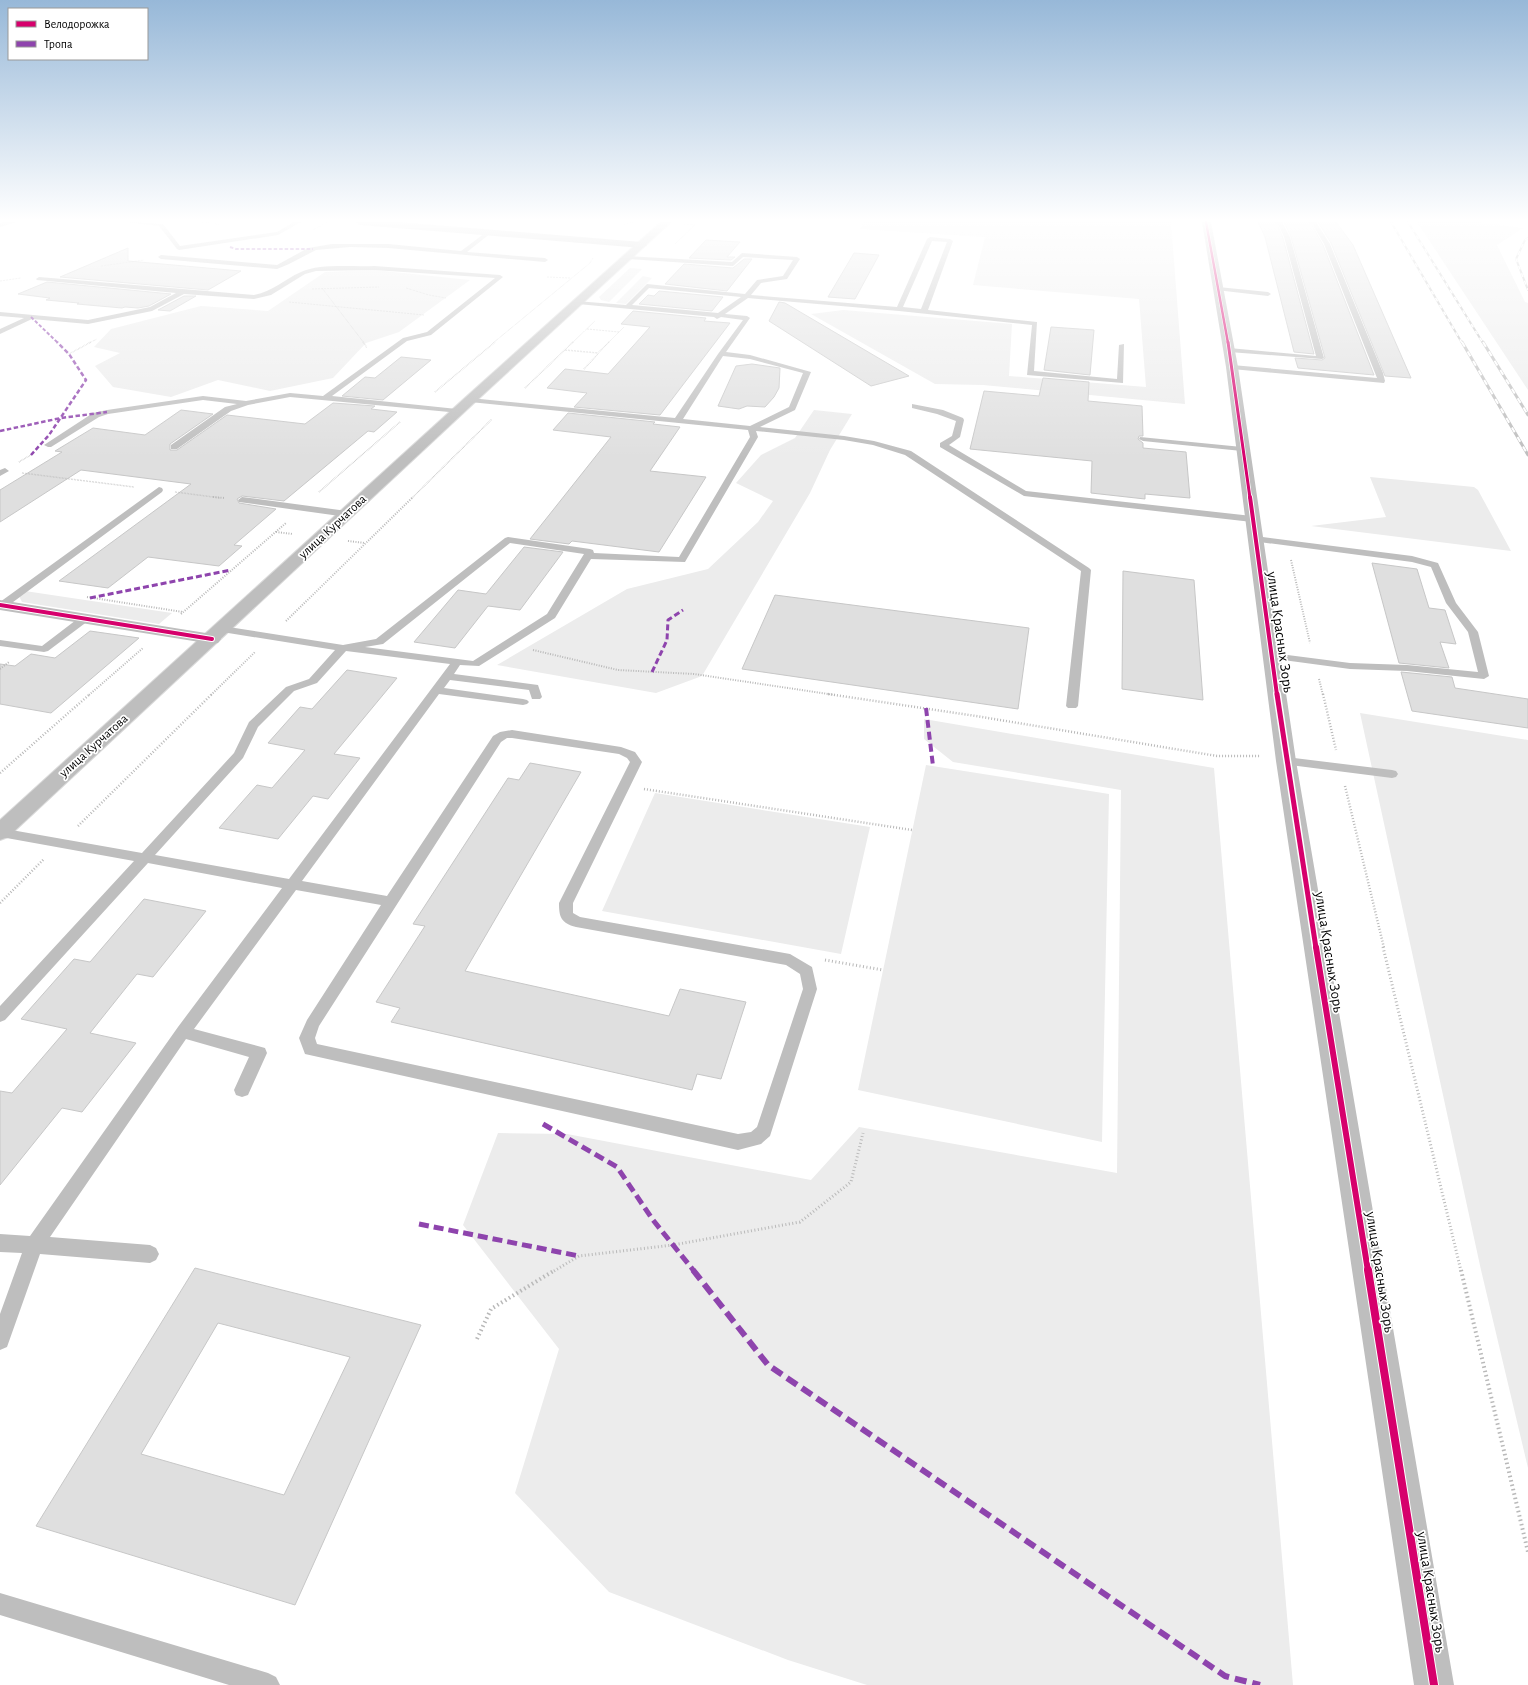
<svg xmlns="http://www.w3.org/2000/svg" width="1528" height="1685" font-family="'Alegreya Sans',sans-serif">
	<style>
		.green { fill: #ececec }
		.building { fill: #dfdfdf; stroke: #c7c7c7; fill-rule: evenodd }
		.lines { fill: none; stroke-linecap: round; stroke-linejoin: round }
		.primary-casing { stroke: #dbdbdb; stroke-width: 2 }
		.path-far5 { stroke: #b9b9b9; stroke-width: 1; stroke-dasharray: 0.5 1; stroke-linecap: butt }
		.path-far4 { stroke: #b9b9b9; stroke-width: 1.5; stroke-dasharray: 0.5 1; stroke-linecap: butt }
		.path-far3 { stroke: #b9b9b9; stroke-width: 2; stroke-dasharray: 1 1.5; stroke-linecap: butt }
		.path-far2 { stroke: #b9b9b9; stroke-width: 2.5; stroke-dasharray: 1 2; stroke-linecap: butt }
		.path-far1 { stroke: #b9b9b9; stroke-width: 3; stroke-dasharray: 1 2.5; stroke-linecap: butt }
		.path { stroke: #b9b9b9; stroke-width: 4; stroke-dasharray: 1.5 3; stroke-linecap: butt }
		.lane { fill: #bebebe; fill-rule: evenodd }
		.street { fill: #bebebe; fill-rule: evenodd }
		.secondary { fill: #b8b8b8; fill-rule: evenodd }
		.primary { fill: #bebebe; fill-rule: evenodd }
		.rail-far1-casing { stroke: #bebebe; stroke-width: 2 }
		.rail-casing { stroke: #bebebe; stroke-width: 3 }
		.rail-far1 { stroke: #fff; stroke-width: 1.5; stroke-dasharray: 4; stroke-linecap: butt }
		.rail { stroke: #fff; stroke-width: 2; stroke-dasharray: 5.5; stroke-linecap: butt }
		.quiet-far5 { stroke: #8e44ad; stroke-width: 2; stroke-dasharray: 3.5 2; stroke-linecap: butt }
		.quiet-far4 { stroke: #8e44ad; stroke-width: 2.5; stroke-dasharray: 4.5 2.5; stroke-linecap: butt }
		.quiet-far3 { stroke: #8e44ad; stroke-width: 3; stroke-dasharray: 6 3; stroke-linecap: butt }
		.quiet-far2 { stroke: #8e44ad; stroke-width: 4; stroke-dasharray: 8 4; stroke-linecap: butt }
		.quiet-far1 { stroke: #8e44ad; stroke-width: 5; stroke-dasharray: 10 5; stroke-linecap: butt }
		.quiet { stroke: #8e44ad; stroke-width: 6; stroke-dasharray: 12 6; stroke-linecap: butt }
		.cycleway-far5-casing { stroke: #fff; stroke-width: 3.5 }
		.cycleway-far4-casing { stroke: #fff; stroke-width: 4.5 }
		.cycleway-far3-casing { stroke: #fff; stroke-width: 6 }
		.cycleway-far2-casing { stroke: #fff; stroke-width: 8 }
		.cycleway-far1-casing { stroke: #fff; stroke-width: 8 }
		.cycleway-casing { stroke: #fff; stroke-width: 10 }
		.cycleway-far5 { stroke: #d6006c; stroke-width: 2.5 }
		.cycleway-far4 { stroke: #d6006c; stroke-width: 3 }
		.cycleway-far3 { stroke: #d6006c; stroke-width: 4 }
		.cycleway-far2 { stroke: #d6006c; stroke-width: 5 }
		.cycleway-far1 { stroke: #d6006c; stroke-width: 6 }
		.cycleway { stroke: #d6006c; stroke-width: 8 }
		.labels { text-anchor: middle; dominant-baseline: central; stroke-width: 3.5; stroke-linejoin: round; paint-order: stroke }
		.far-street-label { font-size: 13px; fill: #000; stroke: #fff }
		.street-label { font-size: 15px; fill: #000; stroke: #fff }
	</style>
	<rect width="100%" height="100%" fill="#fff"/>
	<path class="green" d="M864,222H1171L1185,404L983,385L935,384L811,314L843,310L1012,324L1009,376L1146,387L1139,299L973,285L985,237L860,229Z
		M1417,222H1478L1523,228L1497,245L1525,302L1528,303V390Z
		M630,268L642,269L609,302L601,300L599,297Z
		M374,270L470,280L399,332L366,343L333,378L270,391L218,380L171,397L113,387L95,366L120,353L94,347L111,329L201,306L268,311L325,272Z
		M643,276L652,278L626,304L616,303Z
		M814,410L852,414L830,450L810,493L702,676L656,693L497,665L627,589L708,569L758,522L773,501L736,483L761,455L795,438Z
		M1370,477L1474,487L1478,490L1511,551L1311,526L1386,517Z
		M25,591L172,613L159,624L22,602L19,596Z
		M1360,713L1528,740V1468L1481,1270Z
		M924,719L1214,768L1293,1685H867L788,1660L609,1592L515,1493L559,1349L463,1225L498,1133L567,1134L811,1180L859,1127L1117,1173L1121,790L953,762L924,739Z
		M926,765L1109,794L1102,1142L858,1090Z
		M655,793L870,827L841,954L602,911Z"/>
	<path class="building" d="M1258,222H1276L1283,238L1314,354L1294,352L1265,237Z
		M1284,222H1310L1323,245L1374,375L1298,368L1295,358L1322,360L1325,358L1291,237Z
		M1318,222H1336L1353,245L1411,378L1385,376L1331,243Z
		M706,240L740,242L727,257H735L731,260L689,258Z
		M128,248V261L241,271L208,290L60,277Z
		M854,253L879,255L855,299L828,297Z
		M744,259H752L727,291L665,284L684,264L733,268Z
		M47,282L171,294L149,306L138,308L125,307L122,308L77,304L79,303L46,300L50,298L18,294Z
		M659,291L723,297L712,311L639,304L648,295L654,296Z
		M184,296H196L170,311L158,310Z
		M779,302L785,303L909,376L871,386L769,321Z
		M633,311L706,318L704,321L730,323L660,415L574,407L587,393L547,388L565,369L608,374L650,327L621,324Z
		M1051,327L1094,330L1090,375L1044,370Z
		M401,357L431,360L383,400L342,396L365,377L375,378Z
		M752,364L780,368L779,388L774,397L765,407L747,406L739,409L718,406L736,366Z
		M1043,378L1089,382L1088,401L1142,406L1143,436H1139L1138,439L1143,443V448L1186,452L1190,498L1145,494V499L1091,493L1092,461L970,449L984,391L1039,396Z
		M333,403L375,406L371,409L397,412L374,432L368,431L284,501L242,496L237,499L239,503L276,509L234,545L242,546L219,566L148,557L108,588L59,581L191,484L81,470L0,522V490L62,452L55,451L93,428L145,435L181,410L213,414L170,444V450H177L227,415L305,424Z
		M568,413L655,422L653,424L680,427L650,471L706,477L659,552L572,541L569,544L530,539L611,437L553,430Z
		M524,547L563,552L520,610L488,606L455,648L414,642L458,590L486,594Z
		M1372,563L1417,569L1429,608L1445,610L1456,644L1440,642L1449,668L1399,663Z
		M1123,571L1194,580L1203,700L1122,689Z
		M775,595L1029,628L1018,709L742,669Z
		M90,631L139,638L51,713L0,704V664L15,666L31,654L55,658Z
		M347,670L397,678L334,754L360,758L328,799L313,796L278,839L219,828L257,785L272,788L305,750L268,743L300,707L312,709Z
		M1401,672L1452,677L1455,688L1528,699V728L1412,711Z
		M530,763L581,772L465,971L669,1016L680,989L746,1002L721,1079L697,1074L692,1090L391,1022L400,1008L376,1002L425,926L413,924L508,778L519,780Z
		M144,899L206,911L153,977L137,974L90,1033L136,1043L82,1112L62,1108L0,1185V1091L12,1093L67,1029L21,1019L74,959L90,962Z
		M195,1268L421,1325L295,1605L36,1526ZM218,1323L350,1357L284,1495L141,1454Z"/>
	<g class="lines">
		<g class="primary-casing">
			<path id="primary" d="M661,222H671L474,403L8,837L0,840V820L466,397Z"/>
		</g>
		<path class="path-far5" d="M202,222L220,224
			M623,224L634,222
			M684,224L695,225
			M313,230L327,222
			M675,244L698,222
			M101,266L144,260
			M547,277L570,278
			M0,281L21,278
			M322,288L364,343
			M406,288L429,295L446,298
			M312,289L379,287
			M289,302L424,315
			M587,329L619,332L608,343
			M619,332L624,327
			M89,343L97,339
			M493,343L590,263L593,258
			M572,343L595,321"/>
		<path class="path-far4" d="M363,342L367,348
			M565,350L598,353L609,342
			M69,354L91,342
			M584,369L598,354
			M525,388L573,342
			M435,392L495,342
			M19,462L34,453
			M22,473L134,487
			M175,492L221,498
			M319,492L400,422
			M412,498L492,419"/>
		<path class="path-far3" d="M213,497L225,498
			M276,532L293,534
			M348,541L365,543
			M1291,560L1310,643
			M87,597L183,612
			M181,614L286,523
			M286,621L413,497
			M533,650L618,670L694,674L835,695
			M0,669L9,662
			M1319,679L1323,695
			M89,695L143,648
			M211,695L255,652"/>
		<path class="path-far2" d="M828,694L976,716L1217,756H1261
			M1323,694L1336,750
			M0,773L90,694
			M1345,786L1384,948
			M644,789L912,830
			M78,826L212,694
			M0,903L44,859"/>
		<path class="path-far1" d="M1383,947L1461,1271
			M825,960L883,970
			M554,1271L579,1256L673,1245L800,1222L851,1182L863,1133"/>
		<path class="path" d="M1461,1270L1528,1552
			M477,1339L491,1309L555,1270"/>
		<path class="lane" d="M5,222H17L0,227V223Z
			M126,222L163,224L180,246L277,232L294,222H301L278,235L179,250L177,249L159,226Z
			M1277,222H1282L1290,237L1324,358L1322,359L1229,352L1226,350L1229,348L1316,356L1284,237Z
			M1311,222H1316L1330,244L1383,373L1385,381L1384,383L1232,369L1228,367L1232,365L1377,378L1324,244Z
			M489,230L491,231V233L467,252L545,258L548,260L545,262L388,248L350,247L316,250L289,264L277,269L161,259L158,257L161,255L277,265L308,248L332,244H388L461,251Z
			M930,237L950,239L953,241L928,310L1037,322L1034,371L1117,379L1119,345L1124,344L1123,383L1027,375L1032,325L899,311L748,298L725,314L747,316L750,318L726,352L750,355L811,372L795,410L760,427L844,436L874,441L911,451L1089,568L1091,570L1078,706L1076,708H1068L1066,706L1081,571L905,455L873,445L844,440L756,431L758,437L685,562L591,559L555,618L479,666L460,665L454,674L538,685L542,697L540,699H532L529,690L450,680L444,688L523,699L527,700L529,702L527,704L523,705L439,694L302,881L387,896L493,736L500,732L512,730L621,747L635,752L642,762L573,903V913L580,917L790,954L812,967L817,989L770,1136L761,1144L738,1150L305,1054L299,1038L307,1020L381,905L296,890L194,1029L265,1048L267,1053L248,1095L242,1097L236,1095L234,1090L249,1057L186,1039L50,1237L150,1245L156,1248L159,1254L156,1260L150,1263L40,1254L7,1347L0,1350V1314L22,1253L0,1252V1234L30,1236L178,1027L282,888L148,863L5,1020L0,1022V1006L134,861L1,837L0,828L142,853L234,753L249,722L286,687L309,679L335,650L222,632L217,629L218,627L222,626L343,645L376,639L505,538L508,537L590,549L593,550L594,553L679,557L750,437L748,430L470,402L466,400L470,398L675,418L718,354L743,320L721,317L717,319L714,317L578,304L576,303V301L626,305L647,284L745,294L757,280L783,276L793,260L743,257L733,266L628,259L626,258V256L732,262L742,253L797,257L800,259L787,279L761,283L751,295L897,307L927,239ZM932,241L947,242L921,309L903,307ZM649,288L741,297L718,313L632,305ZM723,356L750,359L803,373L789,407L750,426L683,419ZM510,543L584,554L547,614L473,661L365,647L383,644ZM346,651L450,664L289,879L155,855L243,758L258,727L294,691L317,683ZM507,738H512L619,754L627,758L630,762L559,903C559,917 561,923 576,927L786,965L800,974L803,989L757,1127L751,1132L738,1134L317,1044L315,1038L319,1026L501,742Z
			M374,266L500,275L503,277L431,335L407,341L332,396L457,409H460V413L290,397L248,405L231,411L177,449H171V445L225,407L237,404L203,400L108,414L99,417L51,447H48L44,445L93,413L107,410L203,396L246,401L290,393L323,396L403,338L427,332L495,278L374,270L316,271L305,274L271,295L254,299L184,294L152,311L88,324L32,319L0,334V329L24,318L0,316V312L88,320L150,307L176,293L37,280L36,279L39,277L254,295C274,291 283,280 301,272C320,263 352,267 374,266Z
			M1218,287L1268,292L1271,294L1268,296L1216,290L1215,289Z
			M912,404L943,410L963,418L964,420L960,437L949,445L1026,491L1252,516L1256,519L1252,522L1024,496L940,447V443L952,436L956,421L937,414L912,408Z
			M1140,437L1242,447L1246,449L1242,451L1143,441L1139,439Z
			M5,468L9,471L0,476V470Z
			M159,487L162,488L163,490L162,492L5,608L0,609V602Z
			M242,497L347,511L351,514L347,517L239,502L238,500Z
			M1255,536L1412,556L1438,563L1456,603L1478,632L1489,676L1484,679L1407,671L1350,669L1268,658L1267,656L1272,653L1350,663L1407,665L1478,672L1468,632L1446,603L1431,567L1412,562L1252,541L1250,539L1252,537Z
			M84,616L89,619L88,621L48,651L44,652L0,646V640L42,646L80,617Z
			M1286,757L1392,770L1396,771L1398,774L1396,777L1392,778L1282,764L1280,761L1282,758Z
			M0,1593L268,1673L276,1677L280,1685H229L0,1615Z"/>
		<path class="street" d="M1202,222H1211L1238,367L1296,761L1454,1685H1414L1276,761L1226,367Z
			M0,600L212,634L218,635L221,639L218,643L212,644L0,610Z"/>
		<path class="secondary" d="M356,222H398L642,242L647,245L642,248L360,225Z"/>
		<use href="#primary" class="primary"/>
		<g class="rail-far1-casing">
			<path id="rail-far1" d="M1391,222L1462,343
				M1408,222L1483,343
				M1528,238L1525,240L1516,259L1528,290"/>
		</g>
		<g class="rail-casing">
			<path id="rail" d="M1462,342L1528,455
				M1483,342L1528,415"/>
		</g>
		<use href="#rail-far1" class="rail-far1"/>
		<use href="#rail" class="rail"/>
		<path class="quiet-far5" d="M230,247L236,249H313
			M31,317L58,343"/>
		<path class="quiet-far4" d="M0,431L61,418L107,412
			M31,455L49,435L86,380L69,354L57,342"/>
		<path class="quiet-far3" d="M90,598L231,570
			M652,672L667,640L668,620L683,610"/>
		<path class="quiet-far2" d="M926,708L933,766"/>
		<path class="quiet-far1" d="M543,1124L617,1167L653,1220L694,1271
			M419,1224L579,1256"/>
		<path class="quiet" d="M693,1270L768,1365L1225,1676L1260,1685"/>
		<g class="cycleway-far5-casing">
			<path id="cycleway-far5" d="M1206,222L1228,343"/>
		</g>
		<g class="cycleway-far4-casing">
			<path id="cycleway-far4" d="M1228,342L1250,498"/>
		</g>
		<g class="cycleway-far3-casing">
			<path id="cycleway-far3" d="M1250,497L1277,695
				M0,605L212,639"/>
		</g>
		<g class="cycleway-far2-casing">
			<path id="cycleway-far2" d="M1277,694L1316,948"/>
		</g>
		<g class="cycleway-far1-casing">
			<path id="cycleway-far1" d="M1316,947L1368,1271"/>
		</g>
		<g class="cycleway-casing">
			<path id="cycleway" d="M1368,1270L1434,1685"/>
		</g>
		<use href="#cycleway-far5" class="cycleway-far5"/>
		<use href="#cycleway-far4" class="cycleway-far4"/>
		<use href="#cycleway-far3" class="cycleway-far3"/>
		<use href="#cycleway-far2" class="cycleway-far2"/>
		<use href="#cycleway-far1" class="cycleway-far1"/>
		<use href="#cycleway" class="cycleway"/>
	</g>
	<linearGradient id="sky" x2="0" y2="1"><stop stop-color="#97b8d8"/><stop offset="0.48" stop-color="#fff"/><stop offset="1" stop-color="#fff" stop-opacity="0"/></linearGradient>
	<rect width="1528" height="458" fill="url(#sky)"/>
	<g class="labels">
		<g class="far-street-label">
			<text transform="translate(333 527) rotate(-43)">улица Курчатова</text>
			<text transform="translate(94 746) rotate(-42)">улица Курчатова</text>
		</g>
		<g class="street-label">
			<text transform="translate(1280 632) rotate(82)">улица Красных Зорь</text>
			<text transform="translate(1329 952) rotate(81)">улица Красных Зорь</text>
			<text transform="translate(1380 1272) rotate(81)">улица Красных Зорь</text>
			<text transform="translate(1431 1592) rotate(81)">улица Красных Зорь</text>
		</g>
	</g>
	<rect x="8" y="8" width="140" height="52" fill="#ffffff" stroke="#999999"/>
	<rect x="16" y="21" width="20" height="6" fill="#d6006c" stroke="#999999"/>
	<text x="44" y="28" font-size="12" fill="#000000">Велодорожка</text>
	<rect x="16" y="41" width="20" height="6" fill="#8e44ad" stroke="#999999"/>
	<text x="44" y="48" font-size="12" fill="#000000">Тропа</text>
</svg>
